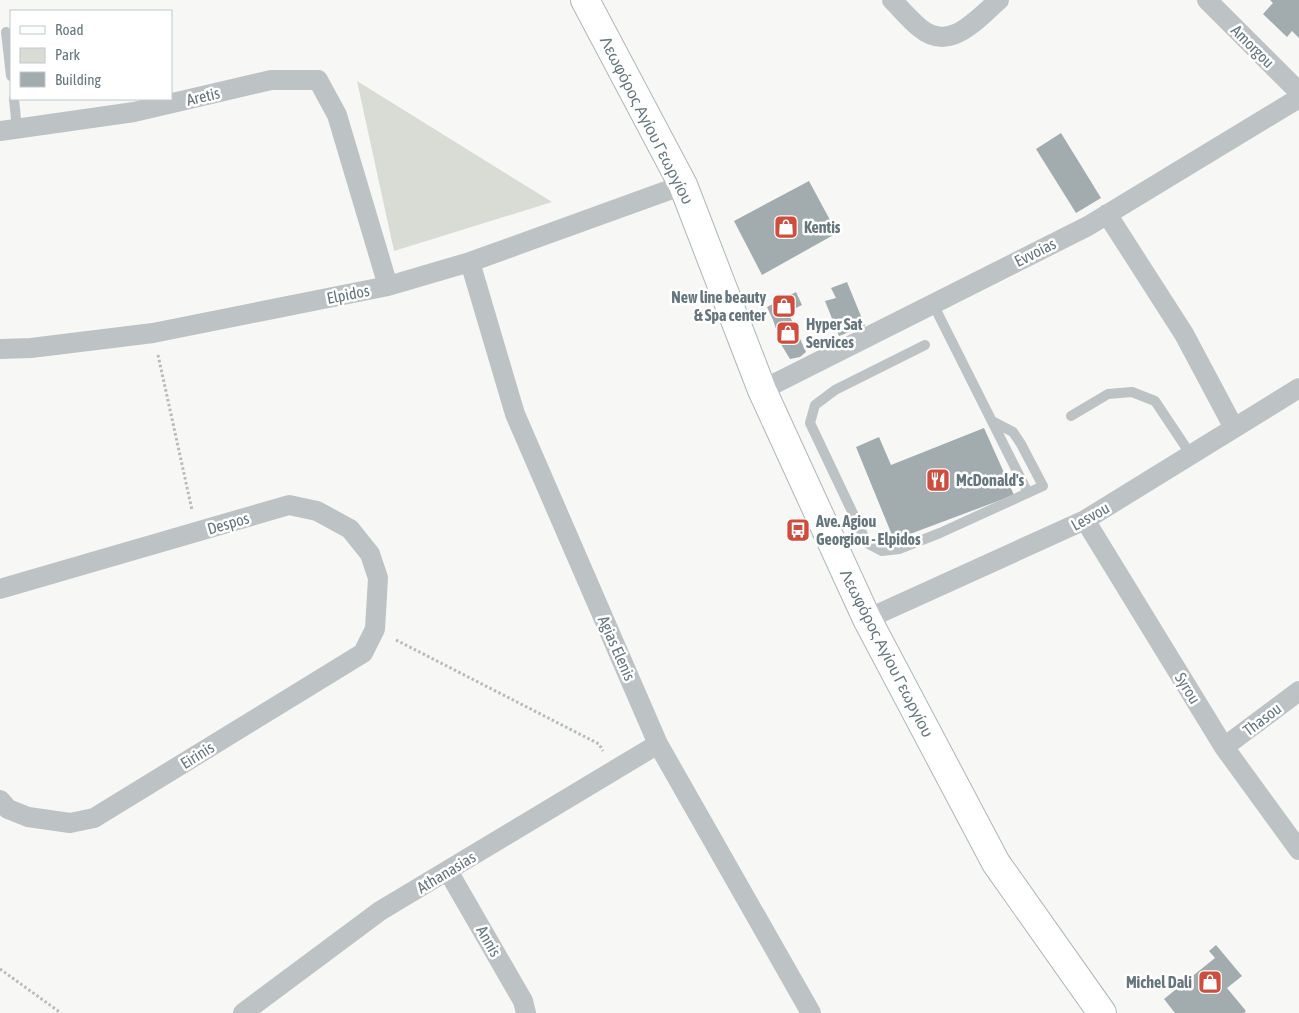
<svg xmlns="http://www.w3.org/2000/svg" width="1299" height="1013" font-family="'Asap Condensed',sans-serif">
	<style>
		.green { fill: #d8dcd5 }
		.building { fill: #a2acaf }
		.lines { fill: none; stroke-linecap: round; stroke-linejoin: round }
		.secondary-casing { stroke: #afb6b9; stroke-width: 30 }
		.path { stroke: #b7bbbc; stroke-width: 3; stroke-dasharray: 2.5 2.5; stroke-linecap: butt }
		.service { stroke: #bdc2c4; stroke-width: 10 }
		.minor { stroke: #bdc2c4; stroke-width: 20 }
		.secondary { stroke: #fff; stroke-width: 28 }
		.labels { text-anchor: middle; dominant-baseline: central; stroke-width: 5; stroke-linejoin: round; paint-order: stroke }
		.street-label { font-size: 16px; fill: #66767c; stroke: #fff }
		.poi-label { font-size: 16px; font-weight: bold; fill: #66767c; stroke: #fff; text-anchor: start }
	</style>
	<rect width="100%" height="100%" fill="#f7f7f5"/>
	<path class="green" d="M357,81L552,202L394,251Z"/>
	<path class="building" d="M1270,0H1299V38L1292,31L1287,37L1263,14L1273,3Z
		M1061,133L1101,198L1076,213L1036,149Z
		M809,181L837,233L762,275L734,221Z
		M847,282L865,326L839,336L825,301L836,298L831,288Z
		M796,292L802,305L788,312L806,352L800,357L790,359L782,346L773,320L767,307Z
		M984,428L1014,495L894,540L856,447L879,437L891,465Z
		M1216,945L1242,976L1227,988L1246,1011L1244,1013H1175L1164,999L1215,958L1209,951Z"/>
	<g class="lines">
		<g class="secondary-casing">
			<path id="secondary" d="M585,0L683,185L762,390L867,619L996,863L1102,1013"/>
		</g>
		<path class="path" d="M158,355L192,510
			M396,640L599,744L603,751
			M0,969L61,1013"/>
		<path class="service" d="M6,32L11,76
			M14,99L17,129
			M933,304L1028,493
			M925,345L835,390L815,405L810,423L867,543L882,551L899,549L940,533L1043,486L1021,444L1013,432L992,421
			M1071,416L1108,394L1132,392L1155,401L1191,455"/>
		<path class="minor" d="M892,0C901,9 910,20 920,28C950,53 977,19 999,0
			M1207,0L1299,92
			M0,131L134,112L271,80H318L337,115L388,286
			M1107,214L1184,334L1234,428
			M470,262L515,414L658,744L811,1013
			M0,349L31,348L153,333L388,286L470,262L683,185
			M762,390L1088,226L1299,98
			M1085,520L1224,747L1299,850
			M0,589L289,505L317,511L350,529L370,554L378,578L375,629L363,653L94,818L70,823L28,817L8,809L0,800
			M867,619L1085,520L1299,388
			M1224,747L1299,691
			M448,871L523,1001L526,1013
			M243,1013L380,911L658,744"/>
		<use href="#secondary" class="secondary"/>
	</g>
	<defs>
		<g id="shop-square" transform="scale(1.25)"><rect x="-9" y="-9" width="18" height="18" rx="4" fill="#cd4e3f" stroke="#fff"/><path d="M-5-2.5h2.3a2.7 3.5 0 0 1 5.4 0H5L5.5 6h-11ZM-1.5-2.5h3a1.5 2.3 0 0 0-3 0Z" fill="#fff"/></g>
		<g id="restaurant-square" transform="scale(1.25)"><rect x="-9" y="-9" width="18" height="18" rx="4" fill="#cd4e3f" stroke="#fff"/><path d="M-5-6h1v4h1v-4h1v4h1v-4h1v5L-1.5 .5V6h-2V.5L-5-1ZM5-6V6H3V1.5H1.5Q1.5-4 5-6Z" fill="#fff"/></g>
		<g id="bus-square" transform="scale(1.25)"><rect x="-9" y="-9" width="18" height="18" rx="4" fill="#cd4e3f" stroke="#fff"/><path d="M-5-6H5V4H4V6H2V4H-2V6H-4V4H-5ZM-3.5-4V0h7V-4ZM-3.5 1.2v1.5H-2V1.2ZM2 1.2v1.5H3.5V1.2Z" fill="#fff"/></g>
	</defs>
	<g fill-rule="evenodd">
		<use href="#shop-square" x="786" y="227"/>
		<use href="#shop-square" x="784" y="306"/>
		<use href="#shop-square" x="788" y="333"/>
		<use href="#restaurant-square" x="938" y="480"/>
		<use href="#bus-square" x="798" y="530"/>
		<use href="#shop-square" x="1210" y="982"/>
	</g>
	<g class="labels">
		<g class="street-label">
			<text transform="translate(1253 46) rotate(45)">Amorgou</text>
			<text transform="translate(203 96) rotate(-13)">Aretis</text>
			<text transform="translate(647 120) rotate(63)">Λεωφόρος Αγίου Γεωργίου</text>
			<text transform="translate(1035 252) rotate(-27)">Evvoias</text>
			<text transform="translate(348 294) rotate(-11)">Elpidos</text>
			<text transform="translate(1090 516) rotate(-29)">Lesvou</text>
			<text transform="translate(228 523) rotate(-16)">Despos</text>
			<text transform="translate(617 648) rotate(66)">Agias Elenis</text>
			<text transform="translate(887 653) rotate(63)">Λεωφόρος Αγίου Γεωργίου</text>
			<text transform="translate(1188 688) rotate(58)">Syrou</text>
			<text transform="translate(1262 719) rotate(-37)">Thasou</text>
			<text transform="translate(197 755) rotate(-32)">Eirinis</text>
			<text transform="translate(446 872) rotate(-31)">Athanasias</text>
			<text transform="translate(489 941) rotate(60)">Annis</text>
		</g>
		<g class="poi-label">
			<text x="804" y="227">Kentis</text>
			<text x="766" y="297" text-anchor="end">New line beauty<tspan x="766" dy="18">&amp; Spa center</tspan></text>
			<text x="806" y="324">Hyper Sat<tspan x="806" dy="18">Services</tspan></text>
			<text x="956" y="480">McDonald's</text>
			<text x="816" y="521">Ave. Agiou<tspan x="816" dy="18">Georgiou - Elpidos</tspan></text>
			<text x="1192" y="982" text-anchor="end">Michel Dali</text>
		</g>
	</g>
	<rect x="10" y="10" width="162" height="90" fill="#ffffff" stroke="#c2c8cb"/>
	<rect x="20" y="26" width="25" height="8" fill="#ffffff" stroke="#c2c8cb"/>
	<text x="55" y="35" font-size="15" fill="#66767c">Road</text>
	<rect x="20" y="48" width="25" height="15" fill="#d8dcd5" stroke="#c2c8cb"/>
	<text x="55" y="60" font-size="15" fill="#66767c">Park</text>
	<rect x="20" y="72" width="25" height="15" fill="#a2acaf" stroke="#c2c8cb"/>
	<text x="55" y="85" font-size="15" fill="#66767c">Building</text>
</svg>
